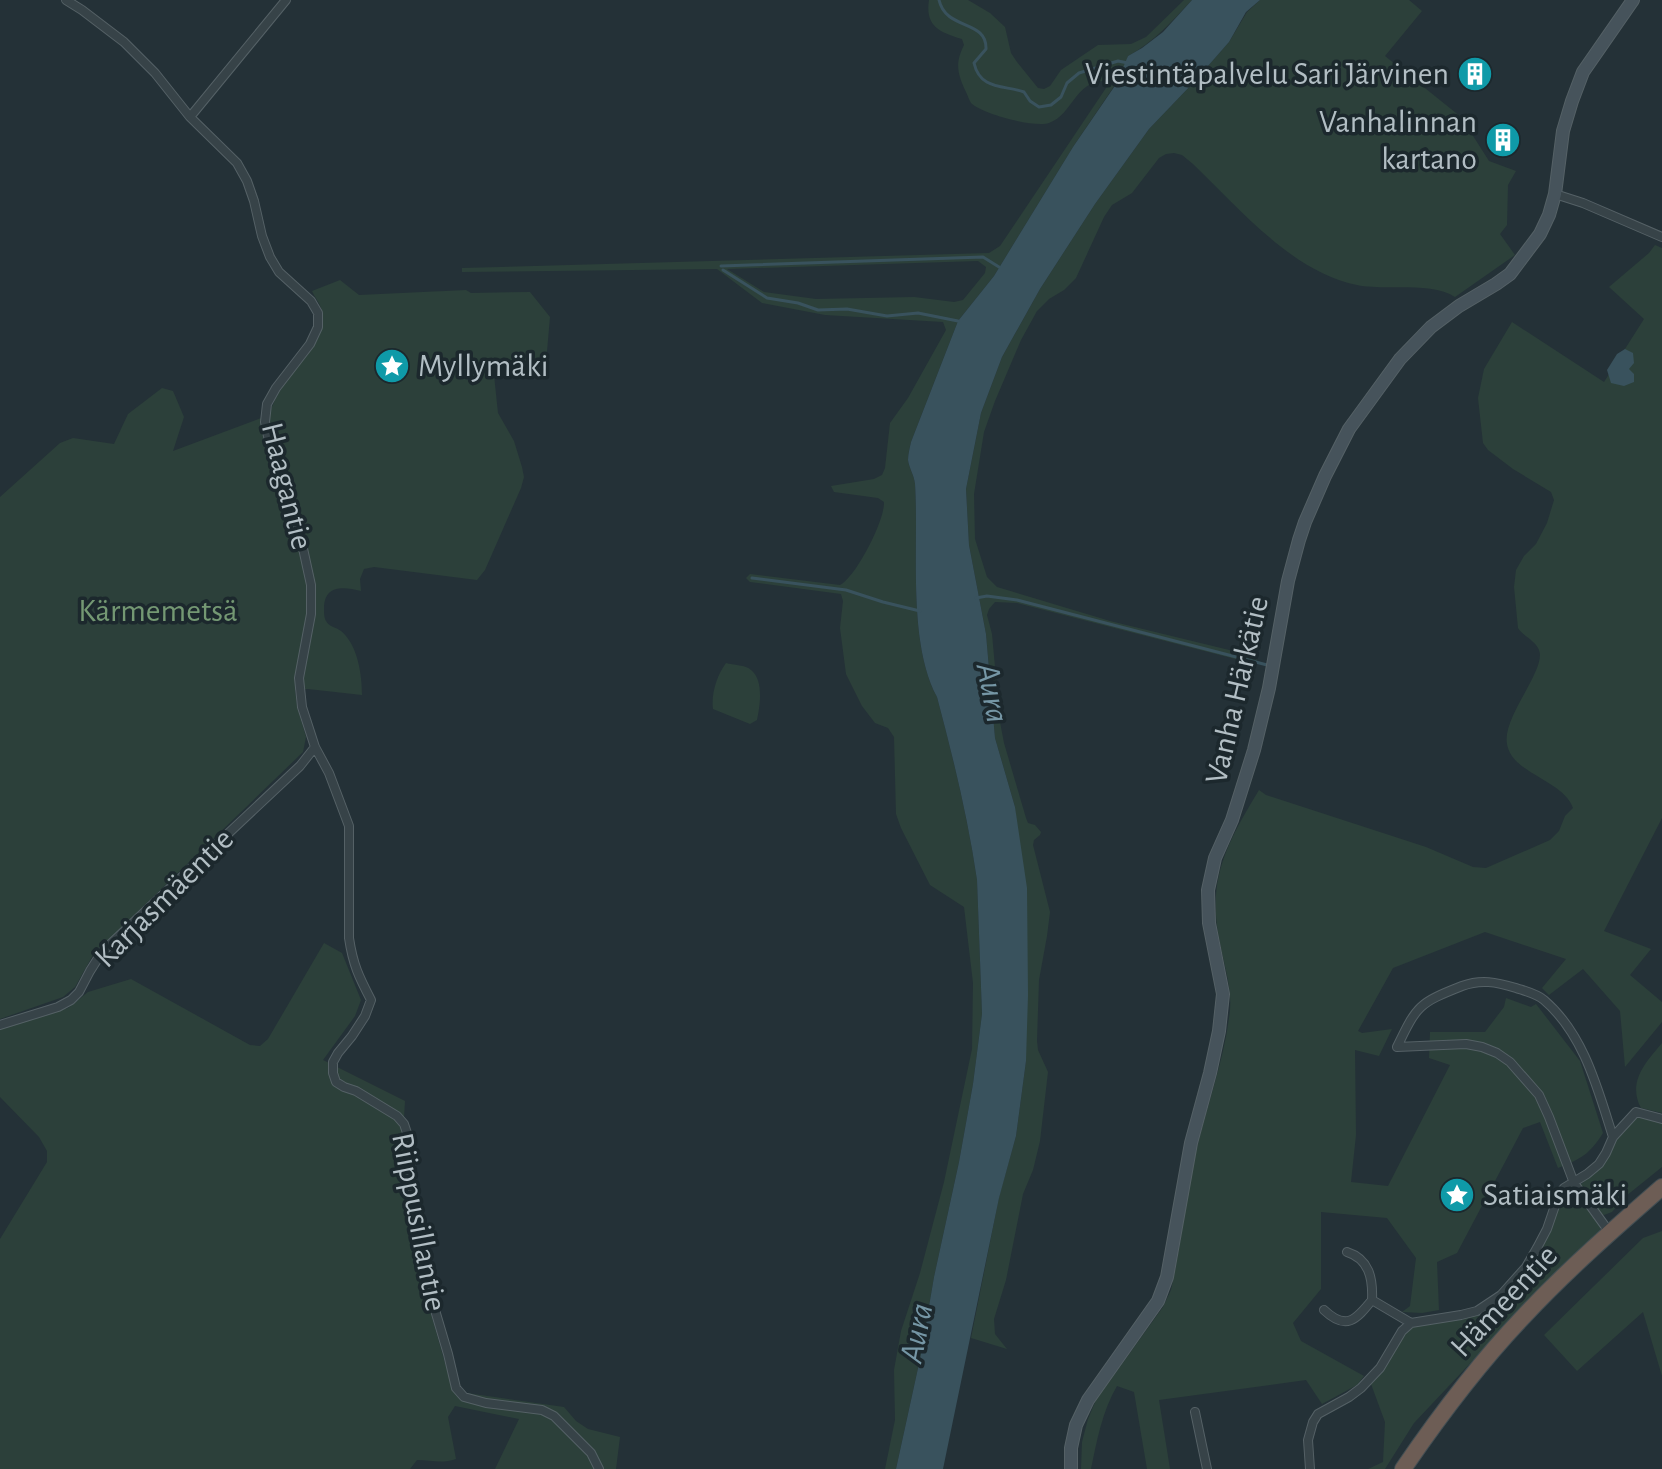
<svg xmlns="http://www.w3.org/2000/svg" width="1662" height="1469" font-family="'Alegreya Sans',sans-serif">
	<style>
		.green { fill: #2c403a; fill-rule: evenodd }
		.water { fill: #39525d }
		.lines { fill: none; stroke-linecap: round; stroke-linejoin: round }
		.stream { stroke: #39525d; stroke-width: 3 }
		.street-casing { stroke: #556166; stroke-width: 10 }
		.secondary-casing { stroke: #556166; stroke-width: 14 }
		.highway-casing { stroke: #424e53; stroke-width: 18 }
		.street { stroke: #374348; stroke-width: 8 }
		.secondary { stroke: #46535b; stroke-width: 12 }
		.highway { stroke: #6d5d55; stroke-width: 16 }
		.labels { text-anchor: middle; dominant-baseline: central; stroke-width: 7; stroke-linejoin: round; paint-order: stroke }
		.poi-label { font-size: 32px; fill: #b2bec4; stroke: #1c282d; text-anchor: end }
		.street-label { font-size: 32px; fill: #b2bec4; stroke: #1c282d }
		.park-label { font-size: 32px; fill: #749873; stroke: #1c282d }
		.water-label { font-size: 34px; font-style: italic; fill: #7596a5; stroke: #1c282d }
	</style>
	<rect width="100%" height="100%" fill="#243137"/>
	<path class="green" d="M929,0H968L990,13L1005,27L1011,53L1017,62L1038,88L1044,89L1050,86L1061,70L1098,45L1131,44L1146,37L1184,0H1192C1172,21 1154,42 1128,56L1123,73L1073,147L994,276L958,321L911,442C910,447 908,454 908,460C909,468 914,475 915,484C919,547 907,641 937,697C953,757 968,818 977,880L982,1014L973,1084L959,1162L934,1277L920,1359L896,1469H885L895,1420L894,1370L901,1331L920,1273L944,1182L972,1049L973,983L964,907L930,885L901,828L896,814L894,737L888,728L875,723L862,706L846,674L840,628L843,601L841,594L750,582L746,578L750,574L840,585C856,577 885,520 884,502L878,498L834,492L831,486L874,479L882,475L885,468L890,423L908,398L946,330L943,322L825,315L762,303L717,269L462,272V268L989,253L1000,246L1108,85L1107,81C1074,80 1074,114 1049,123C1035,128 982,114 971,103C969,100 968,96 966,92C957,73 955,63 964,45L962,39C939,32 925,26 929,0ZM978,261L986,267L985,273L963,300L954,302L914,297L816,299L764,292L727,269Z
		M1260,0H1409L1422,11L1385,56L1461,117L1489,161L1516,171L1508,185L1507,225L1500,234L1515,255L1455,297C1432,281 1384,291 1357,285C1292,272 1239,208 1193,164L1182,155L1174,153L1166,154L1159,158L1132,193L1112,205L1104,217L1076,278L1064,290L1049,299L1037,311L1021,340L995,401L984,432L974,494L975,539L987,577L997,587L1110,621L1258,657L1255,664L1017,603L995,602L989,609L987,615L992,634L1000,722L1004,743L1026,818L1028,823L1035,825L1041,832L1040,835L1034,840L1033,845L1050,912L1047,936L1039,980L1037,1041L1038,1050L1048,1072L1040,1141L1033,1170L1023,1194L1006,1280L994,1319L995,1334L1007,1349L971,1338L999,1197L1016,1136L1026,1061L1015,807L995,738L986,634L969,545L966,489L981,413L1002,357L1040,289L1095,204L1149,129L1194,82L1229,42L1247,12Z
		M1655,245L1662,248V818L1604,931L1651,949L1630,975L1662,1002V1022L1625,1067L1620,1011L1583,969L1549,995L1542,988L1566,959L1485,932L1393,968L1358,1031L1362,1033L1392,1029L1379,1056L1355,1050L1356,1135L1351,1182L1388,1186L1450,1065L1429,1058L1430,1032H1485L1504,1007L1506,998L1531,1007L1536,1004L1580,1061L1603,1133C1589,1155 1582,1158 1558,1168L1540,1122L1523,1128L1457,1253L1437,1262L1439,1310L1422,1313L1402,1312L1410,1306L1416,1258L1387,1218L1321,1212V1289L1293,1323L1301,1341L1364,1376L1357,1385L1322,1404L1306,1380L1159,1400L1170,1469H1147L1134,1392L1117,1386C1102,1412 1097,1440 1091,1469H1081L1082,1442L1088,1419L1096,1400L1163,1307L1171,1290C1181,1245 1186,1198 1196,1152C1207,1105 1225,1058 1230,1010C1232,985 1223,962 1219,938C1207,877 1229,840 1259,790L1266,795L1426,847L1473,867L1486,868L1550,840L1559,831L1565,816L1573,808C1563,780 1512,774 1507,744C1502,717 1547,669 1539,650C1535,640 1523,636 1518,628L1514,587L1516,570L1524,556L1536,544L1547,523L1554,500L1551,492L1513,469L1488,450L1483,443L1478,398L1484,369L1512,322L1604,382L1644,319L1609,287L1649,253Z
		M340,280L359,295L466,290L471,293L530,292L550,317L546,363L498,371L494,375L498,413L514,441L522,467L524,477L521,488L485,570L477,580L374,567L364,569L360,579L361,591C344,587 324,584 324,609C324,612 324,618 326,621C329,627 336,627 341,631C358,645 362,675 362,695L308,689L295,690L297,706L306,737L303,752L93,955L75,987L63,997L0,1019V497L60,443L73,438L114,444L128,414L162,388L173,391L184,417L173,451L269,415C272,405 277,395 283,386C297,364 331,338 321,308C319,302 314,296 312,291Z
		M726,663C733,665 746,665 751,670C764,680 760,706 757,720L750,724L713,709C711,694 717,675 726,663Z
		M324,943L342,953L361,1000L355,1016L323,1060L405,1101L403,1135L415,1258L453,1391L564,1407L576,1421L588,1429L620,1437L616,1469H495L519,1419L455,1406L448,1417L456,1459C441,1464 432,1460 417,1460L410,1469H0V1239L47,1162V1151L39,1137L0,1097V1029L68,1008L88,992L131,979L250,1045L260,1046L268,1039Z
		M1662,1043V1113L1641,1108C1627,1082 1646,1062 1662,1043Z
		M1641,1116L1662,1122V1167L1626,1196L1612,1212L1604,1215L1598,1214L1593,1206L1596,1202L1591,1196L1588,1197L1580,1185L1605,1163L1615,1139L1637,1117Z
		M1567,1192H1572L1578,1197L1600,1225V1232L1494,1338L1414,1423L1385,1469H1368L1383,1462L1385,1422L1371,1384L1390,1359L1402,1337L1413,1326L1462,1319L1478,1314L1492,1307L1503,1298L1529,1270L1551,1231L1562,1196Z
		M1662,1231V1376L1643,1312L1577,1371L1544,1335L1643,1238Z"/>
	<path class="water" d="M1192,0H1260L1246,12L1229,42L1194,82L1149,129L1095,204L1040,289L1002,357L981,413L966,489L969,545L986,634L995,738L1015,807L1027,888L1028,995L1026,1061L1016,1136L999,1198L943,1469H896L920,1359L934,1277L959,1162L973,1084L982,1014L977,880C968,818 953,757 937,697C907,641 919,547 915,484C914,475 909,468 908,460C908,454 910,447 911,442L958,321L994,276L1073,147L1123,74L1122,70L1128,56L1142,48L1163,32Z
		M1625,349L1633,353L1634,363L1629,369L1634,374V382L1624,386L1611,383L1607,370L1617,354Z"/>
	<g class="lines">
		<path class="stream" d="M939,0C946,31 987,19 986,49L974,63C980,90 1004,85 1024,92L1030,101L1039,107L1051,105L1061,97L1067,83L1079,73L1118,61L1128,63
			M721,266L983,257L999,267
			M723,270L767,298L798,303L818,310L847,309L887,316L918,313L958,321
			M752,578L846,590L883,602L920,611
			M976,598L987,596L1017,600L1271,666"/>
		<g class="street-casing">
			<path id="street" d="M66,0L82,10L124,42L155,73L190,117L237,163L247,181L254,201L262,236L270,257L279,272L311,301L318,313V327L310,344L276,388L267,404L265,422L269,441L297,521L311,585V614L299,678L302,707L315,747L329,773L349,826V938C353,965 359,977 371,1000L365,1016L352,1036L338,1053L333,1062V1073L336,1082L344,1087L356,1091L397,1116L404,1124L408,1136L419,1256L448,1354L456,1388L464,1397L486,1403L542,1410L554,1416L591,1453L599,1469
				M190,117L286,0
				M1555,194L1583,203L1662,237
				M0,1025L58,1007L71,1000L79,992L90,971L102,952L300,766L315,747
				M1610,1233L1574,1183L1549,1117L1539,1095L1510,1062L1497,1053L1482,1047L1466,1044L1397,1047C1417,1005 1419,1003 1462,986C1481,979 1496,982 1516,988C1525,991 1537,994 1544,1000C1584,1034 1598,1090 1613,1137
				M1372,1300L1411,1323
				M1324,1310C1346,1331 1356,1320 1372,1300C1373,1278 1369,1259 1347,1252
				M1195,1412L1207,1469
				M1310,1469L1308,1440L1313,1422L1318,1414L1349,1397L1361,1388L1380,1368L1402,1331L1411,1323L1461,1315L1477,1311L1501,1295L1526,1267L1537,1248L1547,1229L1559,1194L1564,1188L1587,1174L1599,1164L1606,1153L1613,1137L1636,1112L1662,1119"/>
		</g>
		<g class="secondary-casing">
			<path id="secondary" d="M1071,1469V1448L1076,1425L1088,1400L1158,1301L1167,1277L1191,1143L1210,1073L1219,1031L1223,994L1209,923L1208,890L1215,858L1232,820L1254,750L1269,688L1288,581L1299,540L1305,522L1325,476L1349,429L1400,359L1431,327L1459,306L1496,284L1510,274L1540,234L1549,215L1555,194L1563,131L1572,101L1583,72L1633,0"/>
		</g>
		<g class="highway-casing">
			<path id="highway" d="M1403,1469C1440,1415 1479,1363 1524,1316C1567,1270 1615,1228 1662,1187"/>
		</g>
		<use href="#street" class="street"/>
		<use href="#secondary" class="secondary"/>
		<use href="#highway" class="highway"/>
	</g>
	<defs>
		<g id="building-disc" transform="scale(1.8)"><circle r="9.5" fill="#0f9aa8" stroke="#1c282d"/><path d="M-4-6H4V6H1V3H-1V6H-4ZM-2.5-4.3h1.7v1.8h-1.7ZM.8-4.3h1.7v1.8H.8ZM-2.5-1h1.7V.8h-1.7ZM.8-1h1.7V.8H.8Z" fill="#fff"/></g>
		<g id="sight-disc" transform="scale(1.8)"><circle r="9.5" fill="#0f9aa8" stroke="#1c282d"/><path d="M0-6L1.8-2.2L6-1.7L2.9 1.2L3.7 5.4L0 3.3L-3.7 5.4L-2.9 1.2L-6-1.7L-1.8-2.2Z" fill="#fff"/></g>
	</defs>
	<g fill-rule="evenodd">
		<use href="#building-disc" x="1475" y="74"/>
		<use href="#building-disc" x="1503" y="140"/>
		<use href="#sight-disc" x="392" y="366"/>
		<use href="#sight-disc" x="1457" y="1195"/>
	</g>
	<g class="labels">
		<g class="poi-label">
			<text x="1449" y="74">Viestintäpalvelu Sari Järvinen</text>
			<text x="1477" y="122">Vanhalinnan<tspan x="1477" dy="37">kartano</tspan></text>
			<text x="418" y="366" text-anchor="start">Myllymäki</text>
			<text x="1483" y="1195" text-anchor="start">Satiaismäki</text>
		</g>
		<g class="street-label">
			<text transform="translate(287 486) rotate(76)">Haagantie</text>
			<text transform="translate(1237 690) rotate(-77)">Vanha Härkätie</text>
			<text transform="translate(164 898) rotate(-45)">Karjasmäentie</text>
			<text transform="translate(419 1222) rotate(79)">Riippusillantie</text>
			<text transform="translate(1504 1301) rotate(-47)">Hämeentie</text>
		</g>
		<g class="park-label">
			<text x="158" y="611">Kärmemetsä</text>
		</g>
		<g class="water-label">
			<text transform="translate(992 693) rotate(79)">Aura</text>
			<text transform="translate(917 1333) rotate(-79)">Aura</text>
		</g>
	</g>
</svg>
